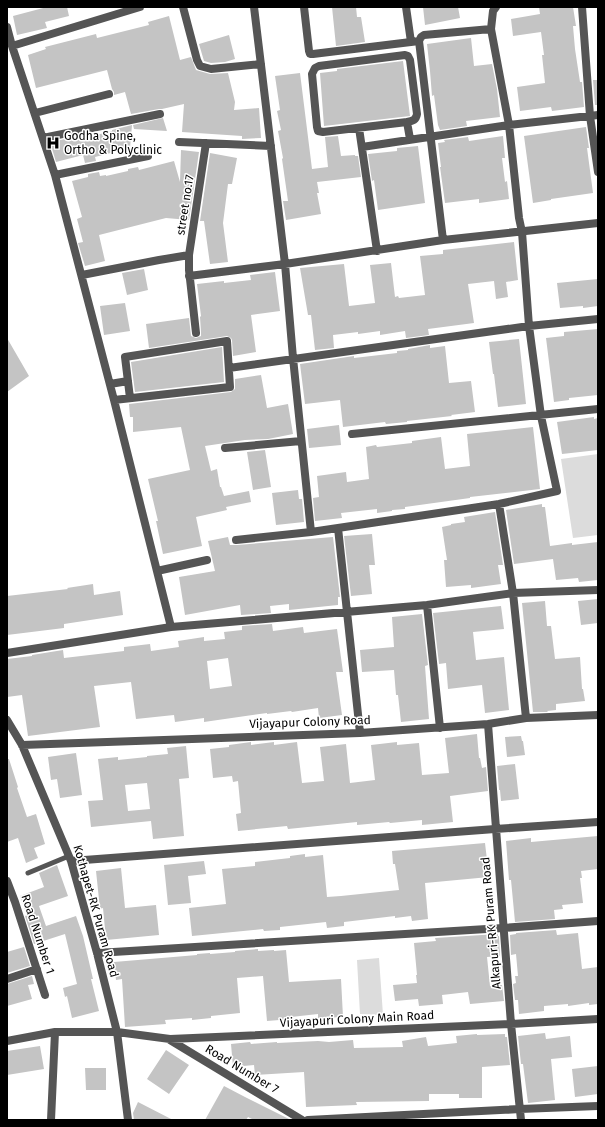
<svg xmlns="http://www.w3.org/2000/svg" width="605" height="1127" font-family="'Fira Sans',sans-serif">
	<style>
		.green { fill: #dcdcdc }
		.building { fill: #c4c4c4; fill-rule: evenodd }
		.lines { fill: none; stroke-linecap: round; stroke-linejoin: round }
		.service { stroke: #555; stroke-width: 5 }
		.minor { stroke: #555; stroke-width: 8 }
		.labels { text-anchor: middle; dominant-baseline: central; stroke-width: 3; stroke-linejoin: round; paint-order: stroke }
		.poi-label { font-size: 12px; fill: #000; stroke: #fff; text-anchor: start }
		.street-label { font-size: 12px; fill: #000; stroke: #fff }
	</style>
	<rect width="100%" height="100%" fill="#fff"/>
	<path class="green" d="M598,454V535L573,538L561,459Z
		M379,958L383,1015L360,1014L357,960Z"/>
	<path class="building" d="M47,7H67L69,16L45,22L47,28L17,35L13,16Z
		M332,7H356L357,17H361L365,42L336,46Z
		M423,7H458L460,18L425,25Z
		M539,7H573L576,26H573L575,49L580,82H582L584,107L552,111L551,107L520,111L517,87L545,83L542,55H544L541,32L513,36L511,19L540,14Z
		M169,16L180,60L191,57L196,70L210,74L228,73L235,102L234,110L259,108L261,138L242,139V136L182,132L184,104L162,109H159L131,114L125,92L114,95V92L112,89L107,70L36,88L28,55L46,49L45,47L96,34L97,38L149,25L148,22Z
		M229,35L235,59L225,62L211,63L204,61L199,44Z
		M471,38L474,66L492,64L497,89L500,117L466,121L467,126L440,130L438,125L434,95L432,96L430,71L427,44Z
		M403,61L410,116L324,126L320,73L337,71V69Z
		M300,73L312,169L328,167L325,137L338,136L341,156L355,155V156H358L361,177L317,182L319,193H317L321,214L286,220L283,201H288L282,159L283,158L278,131L281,130L277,111L280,110L275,76Z
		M593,80H598V105H595Z
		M163,118L167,131L134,129L133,125Z
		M132,125L130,148L95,157L96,161L85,163L83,155L56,162L50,142L71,138L72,141L112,131V130Z
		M586,127L589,148H587L593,193L551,199V200L533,203L524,136Z
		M503,136L505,158H502L505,182L507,181L509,199L479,203V199L445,203L440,167H441L438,143L445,142L444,140L468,137L469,141Z
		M418,146L425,203L378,210L374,180L372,181L368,154L397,151V148Z
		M181,150L199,152L189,220L166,218L99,235L105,261L85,266L78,243L83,242L77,219L82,217L72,181L88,177V174L99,172L100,176L106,175V176L128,171V169L138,167L139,170L174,161L180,182Z
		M210,153L237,158L232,184H228L223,223L228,262L210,264L204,221H200Z
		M514,242L518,280L506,282L508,297L496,299L494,281L468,284L474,323L428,329L429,335L406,338L405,331L380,335V331L358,334V332L333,335L334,348L315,350L311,315H308L300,268L344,264L349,306L375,303L370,265L391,263L395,297L398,296L399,298L425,295L420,256L443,254V250Z
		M144,269L148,290L127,295L122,273Z
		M275,272L280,311L251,315L256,352L233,356L232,340L231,338L227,336L149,348L146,324L189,318L191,336L196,338L201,336V332L200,317L201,316L197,284L224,281V283L251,280L250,275Z
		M598,279V306L583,308V306L560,308L557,283Z
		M125,303L130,331L104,335L100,306Z
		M598,329V395L569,398V400L554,402L546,338L564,336V332Z
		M7,338L29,376L7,392Z
		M519,339L526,404L498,407L494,374H493L489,342Z
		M430,345V348L445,346L449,383L471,381L475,412L451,415L452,416L407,421V422L386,424L385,422L343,427L340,400L305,404L300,364L354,356V358L397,353V351L408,350V349Z
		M222,347L224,382L135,392L131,362Z
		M261,375L267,408L288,404L293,434L268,439L245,440L205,446L211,471L217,469L220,487H221L224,496L249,491L251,502L226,507L227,510L196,517L202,546L163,554L156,521H158L148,479L190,470L181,427L133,432V417H130L129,404L231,392L235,389V379Z
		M594,417V419L598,418V450L562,454L557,422Z
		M339,425L341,445L309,448L307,429Z
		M533,427L540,489L470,497V498L405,507V509L392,510V511L377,513V509L341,513L342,518L315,521L313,498L319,497L317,476L346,472L347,482L369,479L366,447L376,445L377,447L412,443V441L441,437L445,469L470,466L467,434Z
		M265,450L271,487L253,490L247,452Z
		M298,490L299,499H302L304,522L276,525L272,493Z
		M542,504V507H545L550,546L572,543V545L598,542V580L579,582L578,578L556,580L553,559L514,564L506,510Z
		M495,512L503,565H498L501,584L471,588V585L446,587L444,560H447L442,527L451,525V524L465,522L464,517Z
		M372,534L375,565H369L372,594L351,596L344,536Z
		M228,537L230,545H237L333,537L340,597H338V605L289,610V604L270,606L271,613L241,615L240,605L185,615L179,577L215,571L208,541Z
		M93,584L94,595L120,591L123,615L64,624V628L7,635V596L68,589L67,588Z
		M598,599V623L581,625L578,601Z
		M545,601L547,626H551L555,659L580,657L582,689H583L585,701L556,704V710L547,711L548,712H533L522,603Z
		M501,606L504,629L473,632L476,660L504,657L509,710L485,713L482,685L448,689L446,663L439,664L433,613Z
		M422,614L428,665L425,666L429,719L401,722L398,695H396L394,670L362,672L360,650L394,647L392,617Z
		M272,624L273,631L303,627L304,633L337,629L343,672H336L342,715L319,718L318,708L292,712L291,711L267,714V713L204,722V718L175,722L174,715L136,719L131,682L94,686L100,727L28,736L22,695L7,697V659L32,656V655L63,650L64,658L124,651V647L150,644L151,651L179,647L178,641L204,637V641L225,639L224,632L242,630V626ZM228,658L232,686L210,689L207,661Z
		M477,734L479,758H480L482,768L486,767L488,791L450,796L453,822L422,825V820L390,823L389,822L357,825V822L288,829L287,826L238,831L236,814L241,813L238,781L233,782L232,776L213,778L210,749L229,747V745L251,742V745L274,742V745L297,742L302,783L324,781L320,747L346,744L350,783L375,780L371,745L397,742V745L419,743L422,775L449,773L445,738Z
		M521,736L522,741H523L525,755L507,757L505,737Z
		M186,746L189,778L179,779L184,836L153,839L151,821L91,827L88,801L103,800L98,759L118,757V760L147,757V756L168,754L167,748ZM147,783L150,809L128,811L125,785Z
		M76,753L82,795L60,798L57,779L51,780L48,757Z
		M7,759H9L18,787L17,788L27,817L36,814L45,844L34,848L38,858L26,863L18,838L7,842Z
		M515,764L519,799L501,801L500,790H499L497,766Z
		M598,836V869L581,871L582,878H580L583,903L562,905L563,909L554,910L555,919L515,922L511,880H509L506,841L531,838V842Z
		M485,843L489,877L425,883L428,919L412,921L411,916L395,918V916L344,922V926L327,928L326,922L280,927V930L264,931L263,929L192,936L189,908L226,904L222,869L255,866V862L290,858V856L305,854V857L323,855L327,897L341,896L399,890L395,864H393L392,851Z
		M204,861L206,874L188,876L191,903L168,905L164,865Z
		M57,865L68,896L39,906L46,926L76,916L83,936L93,979H91L99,1011L72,1018L67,996L65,997L63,988L77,984L65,934L34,944L25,916L27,915L20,896L44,887L39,873Z
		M121,868L125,908L156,905L159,935L106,940L103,908L100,909L96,871Z
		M556,930L557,935L578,933L582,969L598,967V1004L589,1005V1003L568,1006V1004L544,1006V1011L519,1014L518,1000H515L513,984L516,983L515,976H518L516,954L511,955L510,935L516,934V933Z
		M498,934V936H499L500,956L487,957L490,986L502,985L504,1001L470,1004L468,992L442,995L443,1004L419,1006L418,999L395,1001L393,985L417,983L416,975H417L414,943L436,941L435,938Z
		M24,947L30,966L7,973V952Z
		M258,949V951L274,950V951L286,950L289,982L341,979L343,1017L318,1018V1014L291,1017L292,1019L267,1021L263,976L237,978L240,1013L211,1016V1018L192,1020V1018L165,1020L166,1024L125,1027L122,979L116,980L114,962L197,955V954L210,953V954L235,952V951Z
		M32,976L34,984L28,985L32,999L7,1006V984Z
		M545,1033L546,1039L570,1036L572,1057L551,1059L555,1100L528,1103L523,1064H521L518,1036Z
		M477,1034V1035L505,1034V1037H507L510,1065L482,1067V1098H459V1094H429V1101L356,1102L357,1105L306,1107L304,1072L255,1075L254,1065L233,1067L231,1044L250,1042L251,1044L277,1042V1043L318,1041L329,1042L353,1040L354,1048L403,1047L402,1041L426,1037L428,1046L457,1043L456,1036Z
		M40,1046L44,1069L7,1075V1051Z
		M166,1050L189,1065L169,1094L147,1079Z
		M598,1066V1094L575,1097L572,1069Z
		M85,1068H106V1090H86Z
		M224,1086L245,1097L291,1120H254L248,1117L246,1120H205Z
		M138,1102L173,1120H134L133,1113Z"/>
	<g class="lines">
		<path class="service" d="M28,873L69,856"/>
		<path class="minor" d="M183,7L197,60L200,66L211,69L261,64
			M254,7L285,264L293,358L311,532
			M304,7L309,51L310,54H313L419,41
			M406,7L411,42
			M582,7L590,116L598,172
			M7,27L12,46L55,175L114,400L171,627
			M12,46L140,7
			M405,55L408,56L410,60L417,114C416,120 413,121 407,122L323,132L318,131L317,127L312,74L315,68L319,66Z
			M35,113L109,94
			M407,122L410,139
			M359,128L377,251
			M43,138L160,114
			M179,142L271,146
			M362,147L509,125L598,115
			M55,175L148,156
			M443,240L419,41L421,37L424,35L491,29
			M82,275L159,260L189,255
			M189,276L285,264L443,240L598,223
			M196,333L189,270V255L206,143
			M229,368L529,326L598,319
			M110,384L128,381
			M114,400L230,387L227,341L125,357L130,398
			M352,434L598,409
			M225,448L301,441
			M499,504L513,593L526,718
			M338,528L360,733
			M236,540L311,532L499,504L557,491L541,416L529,326L522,232L519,218L509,125L491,29L493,11L496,7
			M157,571L207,560
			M427,605L440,728
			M7,653L171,627L427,605L513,593L598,590
			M7,720L22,745L71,861L97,953L117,1032L128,1120
			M488,724L511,1024L521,1120
			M22,745L360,733L488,724L526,718L598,715
			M71,861L495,829L598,822
			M7,881L15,902L45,995
			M97,953L503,928L598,921
			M7,979L37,969
			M170,1040L302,1120
			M7,1041L55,1032H117L170,1039L511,1024L598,1019
			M51,1120L55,1032
			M308,1120L520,1109L598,1106"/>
	</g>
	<defs>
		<g id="hospital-bare" transform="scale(1.08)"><path d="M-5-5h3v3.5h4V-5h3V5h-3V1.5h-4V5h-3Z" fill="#000" stroke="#fff" stroke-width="2.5" paint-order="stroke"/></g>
	</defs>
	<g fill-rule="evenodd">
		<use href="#hospital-bare" x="53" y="143"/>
	</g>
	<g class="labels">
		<g class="poi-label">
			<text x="64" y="136">Godha Spine,<tspan x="64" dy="14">Ortho &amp; Polyclinic</tspan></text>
		</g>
		<g class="street-label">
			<text transform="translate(185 205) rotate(-81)">street no.17</text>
			<text transform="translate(310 722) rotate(-2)">Vijayapur Colony Road</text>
			<text transform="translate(96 911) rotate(74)">Kothapet-RK Puram Road</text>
			<text transform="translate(491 923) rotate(-95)">Alkapuri-RK Puram Road</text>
			<text transform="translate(38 934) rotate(72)">Road Number 1</text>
			<text transform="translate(357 1019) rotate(-3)">Vijayapuri Colony Main Road</text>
			<text transform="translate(242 1069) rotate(31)">Road Number 7</text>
		</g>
	</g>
	<rect width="605" height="1127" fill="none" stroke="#000000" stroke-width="16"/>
</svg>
